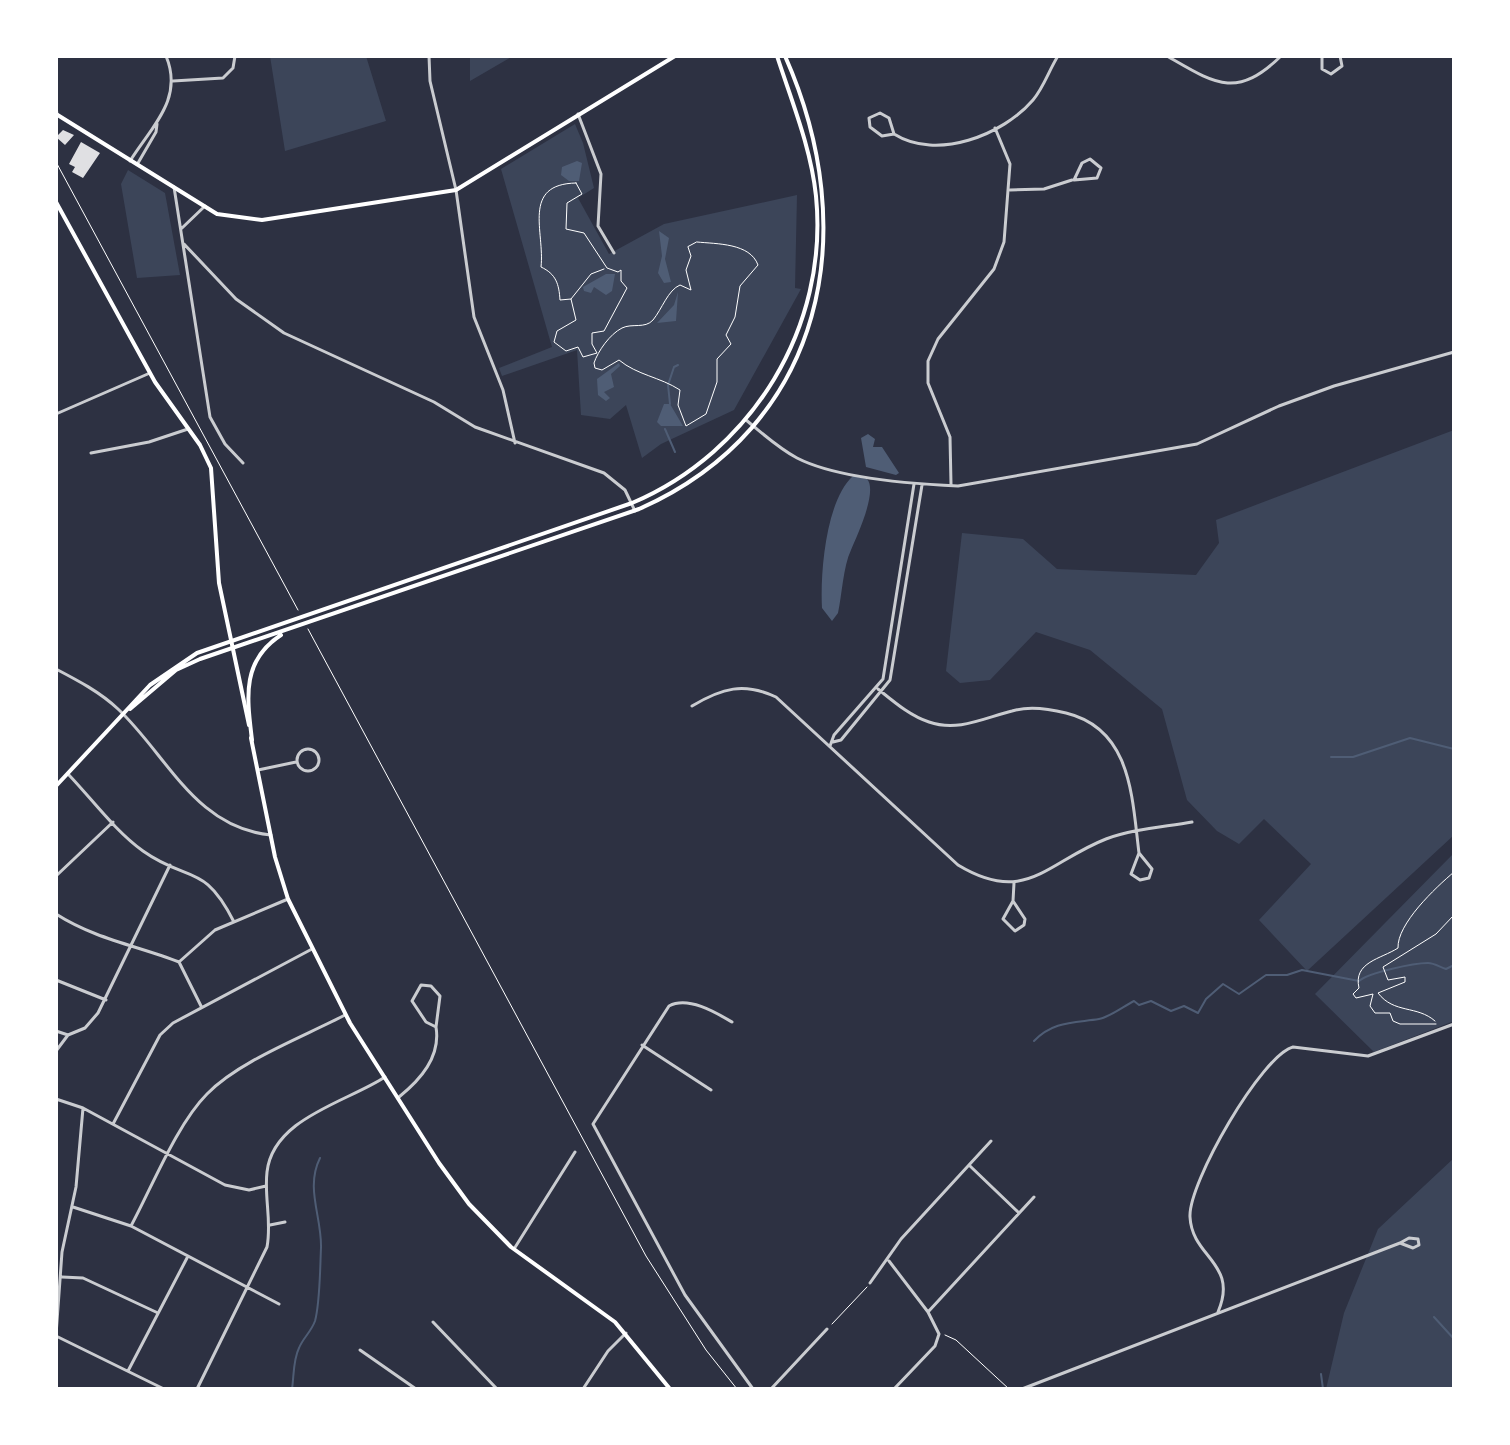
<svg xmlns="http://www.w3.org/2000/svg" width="1510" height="1445" font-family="Figtree,sans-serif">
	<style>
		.green { fill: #3c4559 }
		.water { fill: #4f5d75 }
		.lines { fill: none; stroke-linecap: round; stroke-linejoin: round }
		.stream { stroke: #4f5d75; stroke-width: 2 }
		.building { fill: #e0e0e3 }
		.path { stroke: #fff; stroke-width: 1 }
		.minor { stroke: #caccd0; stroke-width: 3 }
		.secondary { stroke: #fff; stroke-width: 4 }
		.primary { stroke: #fff; stroke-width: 4 }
	</style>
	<rect width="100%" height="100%" fill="#2d3142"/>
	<path class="green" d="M270,56H366L386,121L285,151Z
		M470,56H513L470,81Z
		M575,124L583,143L594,188L578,198L609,254L664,224L797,195L795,288L801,289L734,410L661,444L642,458L626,405L610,419L581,415L577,350L502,376L499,368L552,347L501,169Z
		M128,170L165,193L180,275L137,278L121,184Z
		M1454,430V835L1307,971L1259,920L1311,864L1264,819L1239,844L1217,831L1187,800L1162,709L1090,650L1036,632L990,680L960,683L946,671L962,533L1023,539L1057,569L1196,575L1219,543L1216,520Z
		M1454,853V1021L1374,1052L1315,994Z
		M1454,1158V1389H1326L1344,1313L1378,1229Z"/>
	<path class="water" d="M577,161L582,163L579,181H569L561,175L562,167Z
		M659,231L669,238L665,259L671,282L664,283L658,273L662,256Z
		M606,274H615L612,291L606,295L594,287L591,293L584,291L583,287Z
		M678,292L676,321L657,323L674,305Z
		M619,363L620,366L611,374L614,387L604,392L610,398L606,401L598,395L597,379Z
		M664,404H670L683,426H661L657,422Z
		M868,434L875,439L873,447H882L899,473L896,475L866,467L861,438Z
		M853,476L867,479C878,491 857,536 851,550C843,567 842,595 838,613L832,621L822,608C820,573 826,500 853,476Z"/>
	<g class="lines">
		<path class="stream" d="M670,404L668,385L674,367L678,365
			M665,429L675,452
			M1331,757H1353L1410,738L1454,749
			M1034,1041C1053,1021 1074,1023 1099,1019C1110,1017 1124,1006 1134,1001L1139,1005L1151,1001L1171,1011L1184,1006L1198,1013L1206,999L1223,984L1239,994L1266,975H1287L1302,970L1359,981C1368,973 1413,963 1428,963C1434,963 1440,967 1446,969L1454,965
			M1434,1317L1454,1339
			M1321,1374L1323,1389
			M292,1389C294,1376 293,1360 299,1348C303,1338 311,1332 315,1321C320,1303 320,1269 321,1248C322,1217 305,1188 320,1158"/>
	</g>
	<path class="building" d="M63,130L74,135L65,145L56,137Z
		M81,142L100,153L83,178L72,172L75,167L69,164Z"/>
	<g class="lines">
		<path class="path" d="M56,162L298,610
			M576,183L582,194L567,203L566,229L584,233L607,268L618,272L621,270V281L627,288L604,331L592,333V344L597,353L583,357L578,347L566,351L554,342L557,331L576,320L571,299L560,300C559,284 556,274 541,267C545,232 521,184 576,183Z
			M697,242C717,244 750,243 758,265L740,286L735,317L726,335L731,344L717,359V382L706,414L686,426L678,405L680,390C660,377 637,375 619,360L602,370L595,368L594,363C598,351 610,334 622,328C632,323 645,329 653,320C662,309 668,290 680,285L691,290L686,270L691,256L688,247Z
			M571,299L591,274L604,269
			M308,629L646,1256L706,1350L737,1389
			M1435,1021C1417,1005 1394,1014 1378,993L1405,982V977L1388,980L1383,967L1436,934L1454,915
			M1436,1024H1400L1393,1021L1390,1013H1375L1370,1006L1373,994L1356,998L1353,994L1359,988C1353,962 1381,959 1398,948C1397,924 1435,888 1454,872
			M832,1324L867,1287
			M945,1335L956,1340L1009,1389"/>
		<path class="minor" d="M429,56L430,81L456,190L474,317L503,390L515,443
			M1167,56C1214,83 1236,100 1281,56
			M1322,56V69L1331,74L1342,66L1340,56
			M173,81L223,78L233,68L235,56
			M56,106L57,115
			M880,113L889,118L894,134L882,136L870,127L869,118Z
			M578,114L601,174L598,226L614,253
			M894,134C937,161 1003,135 1033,100C1044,87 1049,70 1058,56
			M1090,159L1101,168L1097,178L1074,180L1082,163Z
			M130,161C152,126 184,99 166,56
			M138,163L156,132L157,124
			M174,187L210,417L225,444L243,463
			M1010,190L1044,189L1072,180
			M182,228L205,206
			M184,244L236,299L284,333L434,402L475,427L604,473L625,490L635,511
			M56,414L150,373
			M746,420C762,433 778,448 797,458C836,478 913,484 958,486L1197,444L1279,406L1334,386L1454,352
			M91,453L149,442L188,429
			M951,484L950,437L928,383V361L938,339L994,269L1004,242L1010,164L995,128
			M56,669C77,680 100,692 118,709C167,755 195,828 271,835
			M878,689C893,701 910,716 929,722C958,732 984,718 1012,711C1028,706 1050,709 1066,713C1132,729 1132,798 1139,853
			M692,706C722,688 744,682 776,697L958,865C1026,906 1047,862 1106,839C1133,829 1164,827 1192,822
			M833,742L841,740L890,680L922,485
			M830,746L834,735L883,679L914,484
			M297 760a11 11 0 1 1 22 0a11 11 0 1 1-22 0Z
			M258,770L296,762
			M68,774C92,799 115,831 143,851C188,883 204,862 234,922
			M1139,853L1152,869L1149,878L1140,880L1131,874Z
			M56,876L113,822
			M1013,901L1003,919L1015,931L1024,925L1025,919L1013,901L1014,883
			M56,914C95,939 138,946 179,962L201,1006
			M179,962L215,930L288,899
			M56,980L106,1000
			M421,985L431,986L440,996L436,1027L426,1022L412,1001Z
			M732,1022C715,1012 688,996 669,1006L593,1124L685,1295L753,1389
			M56,1031L68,1035
			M642,1045L711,1090
			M56,1051L68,1035L85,1028L98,1013L170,865
			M399,1097C420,1080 441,1057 436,1027
			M56,1099L83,1108L225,1185L249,1190L266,1186
			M113,1124L160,1035L173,1023L312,949
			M970,1166L1019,1213
			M73,1207L131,1226L279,1304
			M270,1225L285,1222
			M131,1226C152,1187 177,1124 207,1094C239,1061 303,1037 345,1015
			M1409,1238L1418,1239L1419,1245L1413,1248L1400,1243Z
			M514,1249L575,1152
			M889,1261L928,1312L939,1334L935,1346L894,1389
			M62,1277L83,1278L158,1313
			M870,1283L901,1239L991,1141
			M928,1312L1034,1197
			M1218,1312C1239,1263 1192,1258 1190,1217C1188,1183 1262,1055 1293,1047L1368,1056L1454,1024
			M433,1322L497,1389
			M56,1335L62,1252L76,1187L83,1108
			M56,1336L164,1389
			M360,1350L416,1389
			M128,1371L187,1258
			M197,1389L267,1247C272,1221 264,1198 267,1172C273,1118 347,1102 385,1077
			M583,1389L608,1351L626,1333
			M771,1389L827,1329
			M1022,1389L1400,1243"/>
		<path class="secondary" d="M56,114L217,214L262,220L456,190L675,56
			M56,202L155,382L200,445L211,468L219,583L249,725
			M251,738L275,857L288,899L350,1023L439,1163L469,1204L511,1247L615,1322L670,1389"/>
		<path class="primary" d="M130,709L176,670L200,659L639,509C826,426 863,231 785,56
			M252,740C247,698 241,661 281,635
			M56,786L150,685L197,653L632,503C752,452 829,327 816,196C811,148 792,102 777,56"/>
	</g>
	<rect width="1510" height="1445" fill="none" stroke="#ffffff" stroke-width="116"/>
</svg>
